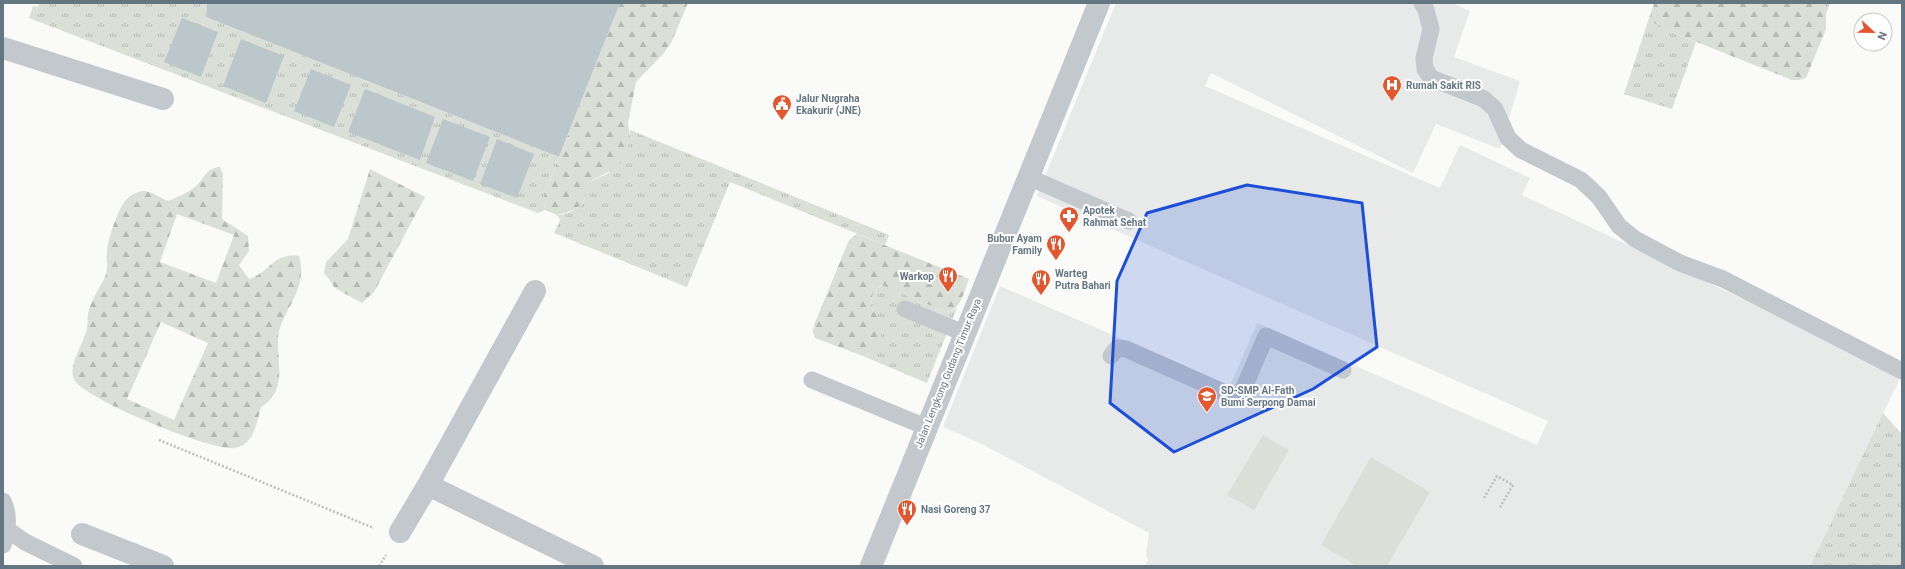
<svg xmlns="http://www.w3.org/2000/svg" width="1905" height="569" font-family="Roboto,sans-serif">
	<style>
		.built { fill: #e8e9e9 }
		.grass { fill: url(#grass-tufts) }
		.forest { fill: url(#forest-firs); fill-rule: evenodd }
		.pitch { fill: #dadfd7 }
		.water { fill: #bbc7cb }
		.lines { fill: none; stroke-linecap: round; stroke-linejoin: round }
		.path { stroke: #bbbfc2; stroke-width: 2.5; stroke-dasharray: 2 2; stroke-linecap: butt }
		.service { stroke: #c3c8cc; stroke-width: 17 }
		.minor { stroke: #c3c8cc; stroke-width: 22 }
		.tertiary { stroke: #c3c8cc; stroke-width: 22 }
		.marked { fill: #1d4ed8; fill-opacity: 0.2; stroke: #1d4ed8; stroke-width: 3; stroke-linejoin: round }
		.labels { text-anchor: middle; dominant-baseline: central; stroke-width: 4; stroke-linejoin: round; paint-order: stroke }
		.poi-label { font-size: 10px; font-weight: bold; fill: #657683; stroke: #fff; text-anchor: start }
		.street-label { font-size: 10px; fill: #657683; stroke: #fff }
	</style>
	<defs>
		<pattern id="grass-tufts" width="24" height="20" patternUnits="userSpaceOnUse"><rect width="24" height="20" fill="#dadfd7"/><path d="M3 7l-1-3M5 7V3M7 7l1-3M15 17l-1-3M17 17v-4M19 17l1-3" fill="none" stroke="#b4b9b4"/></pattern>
		<pattern id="forest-firs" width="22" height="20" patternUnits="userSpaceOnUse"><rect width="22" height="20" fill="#dadfd7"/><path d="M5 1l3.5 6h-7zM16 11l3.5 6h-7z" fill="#b4b9b4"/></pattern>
	</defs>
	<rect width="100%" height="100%" fill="#fafaf8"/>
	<path class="built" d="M1116,3H1452L1470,11L1454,57L1520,81L1500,149L1436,124L1413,173L1211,73L1205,86L1440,188L1460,145L1530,178L1522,195L1902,374L1810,566H1145L1148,560L1146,555L1149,533L980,443L943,427L1000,286L1230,386L1257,323L1537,445L1548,421L1037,196Z"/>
	<path class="grass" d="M39,3H207L206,17L559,157C553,174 542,192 545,210L538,213L29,18L33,6L38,7Z
		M1654,3L1652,12L1669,31L1696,42L1672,109L1624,94Z
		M1760,3H1830L1826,14Z
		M630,130L889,235L885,245L730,182L687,287L554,233L560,220L557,215C566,215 581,209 584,200C586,196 584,190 585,184L609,173L630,137Z
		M883,285L946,312L952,311L957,308L927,383L863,356L869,355L878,318L871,307C872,296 872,289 883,285Z
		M1883,413L1902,434V566H1810Z"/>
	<path class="forest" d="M620,3H688L672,41L663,54L636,82L628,123L630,137L627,155L616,168L585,184L586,195L582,204L574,210L557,215L545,210L544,200L545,193Z
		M1654,3H1808L1818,7L1826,14V29L1806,78L1799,80H1792L1669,31L1654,23L1652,12Z
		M220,167L223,174L222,219L248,236L249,251L239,265L249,279C270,273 273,252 299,256C308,287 287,305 279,331C278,335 278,339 278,343C278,368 286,392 261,407C257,422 254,445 235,448C212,452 88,400 75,381C66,368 84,343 87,329C88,324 87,319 88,314C90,302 99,289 104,279C109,269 106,263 107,252C107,241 118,210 125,201C129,196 136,192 143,191C151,191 161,198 168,201C178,197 188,193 196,186C205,178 206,168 220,167ZM177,214L234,235L216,283L160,262ZM161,322L208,343L174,420L127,399Z
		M370,169L425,197L374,292L362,303L335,288L324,272L326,262L348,239Z
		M857,234L969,279C964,291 961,311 946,312L882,285C872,289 872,296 871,307C873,311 876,314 878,318C885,332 880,354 863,356L815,338L813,332L814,325L849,240Z"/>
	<path class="pitch" d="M1263,435L1289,450L1254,510L1227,495Z
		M1371,457L1430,492L1387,566H1357L1321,545Z"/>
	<path class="water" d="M207,3H620L559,157L206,17Z
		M182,18L218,32L201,77L164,62Z
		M241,39L284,56L266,103L223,86Z
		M311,69L351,85L334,127L294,111Z
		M365,89L435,117L420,160L348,132Z
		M443,119L490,137L473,181L426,163Z
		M497,139L534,154L517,198L480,184Z"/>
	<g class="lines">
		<path class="path" d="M159,440L374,528
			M1484,498L1497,476L1513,485L1500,507
			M379,566L386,555"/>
		<path class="service" d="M1422,3L1426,10L1431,29L1424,58L1425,69L1431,78L1484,99L1495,109L1508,138L1521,150L1581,180L1599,197L1619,226L1635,239L1680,263L1723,279L1902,371
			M1028,177L1129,221
			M905,309L964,333
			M1111,356L1117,348L1126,349L1239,399L1266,336L1343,370
			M812,380L926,427
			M3,501C10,515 8,530 3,545
			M8,530L25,542L74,566"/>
		<path class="minor" d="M3,48L163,99
			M535,291L428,485L593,566
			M400,532L428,485
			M82,534L163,566"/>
		<path class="tertiary" d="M871,566L1099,3"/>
	</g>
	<path class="marked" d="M1247,185L1362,203L1377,347L1313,389L1174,452L1110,403L1117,281L1147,213Z"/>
	<defs>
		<g id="hospital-pin" transform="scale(1)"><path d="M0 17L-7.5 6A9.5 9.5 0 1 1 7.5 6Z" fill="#e4572e" stroke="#fff"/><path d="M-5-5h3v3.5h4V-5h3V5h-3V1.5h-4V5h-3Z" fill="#fff"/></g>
		<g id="civic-pin" transform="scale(1)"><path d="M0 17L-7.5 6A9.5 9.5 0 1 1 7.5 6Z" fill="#e4572e" stroke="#fff"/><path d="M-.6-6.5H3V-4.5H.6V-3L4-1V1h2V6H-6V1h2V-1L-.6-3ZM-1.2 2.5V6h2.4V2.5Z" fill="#fff"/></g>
		<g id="pharmacy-pin" transform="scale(1)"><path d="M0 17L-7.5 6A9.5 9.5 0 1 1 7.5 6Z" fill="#e4572e" stroke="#fff"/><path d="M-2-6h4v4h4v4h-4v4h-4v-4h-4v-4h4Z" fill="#fff"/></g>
		<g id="restaurant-pin" transform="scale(1)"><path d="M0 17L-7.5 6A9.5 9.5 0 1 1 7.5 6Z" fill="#e4572e" stroke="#fff"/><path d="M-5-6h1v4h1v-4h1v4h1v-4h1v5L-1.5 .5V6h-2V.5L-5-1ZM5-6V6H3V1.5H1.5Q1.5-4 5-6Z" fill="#fff"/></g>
		<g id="school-pin" transform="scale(1)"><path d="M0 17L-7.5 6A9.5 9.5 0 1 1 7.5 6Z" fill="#e4572e" stroke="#fff"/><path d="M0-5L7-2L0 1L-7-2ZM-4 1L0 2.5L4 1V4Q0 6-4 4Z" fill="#fff"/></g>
	</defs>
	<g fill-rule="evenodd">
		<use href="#hospital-pin" x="1392" y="85"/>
		<use href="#civic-pin" x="782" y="104"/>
		<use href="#pharmacy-pin" x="1069" y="216"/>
		<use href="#restaurant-pin" x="1056" y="244"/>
		<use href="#restaurant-pin" x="948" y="276"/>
		<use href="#restaurant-pin" x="1041" y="279"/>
		<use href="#school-pin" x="1207" y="396"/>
		<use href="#restaurant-pin" x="907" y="509"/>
	</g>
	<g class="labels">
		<g class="poi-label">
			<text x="1406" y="85">Rumah Sakit RIS</text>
			<text x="796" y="98">Jalur Nugraha<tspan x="796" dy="12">Ekakurir (JNE)</tspan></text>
			<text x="1083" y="210">Apotek<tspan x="1083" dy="12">Rahmat Sehat</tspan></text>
			<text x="1042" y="238" text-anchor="end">Bubur Ayam<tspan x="1042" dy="12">Family</tspan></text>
			<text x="1055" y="273">Warteg<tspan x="1055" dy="12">Putra Bahari</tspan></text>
			<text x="934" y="276" text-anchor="end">Warkop</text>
			<text x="1221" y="390">SD-SMP Al-Fath<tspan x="1221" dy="12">Bumi Serpong Damai</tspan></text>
			<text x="921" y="509">Nasi Goreng 37</text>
		</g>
		<g class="street-label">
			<text transform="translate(948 373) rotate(-68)">Jalan Lengkong Gudang Timur Raya</text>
		</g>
	</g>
	<rect width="1905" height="569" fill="none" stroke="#657683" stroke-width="8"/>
	<g transform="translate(1873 32) rotate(112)"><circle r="19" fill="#ffffff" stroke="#c1c8cd"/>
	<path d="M0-3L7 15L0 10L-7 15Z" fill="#e4572e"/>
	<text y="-6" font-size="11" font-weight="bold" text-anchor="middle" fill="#657683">N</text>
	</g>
</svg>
